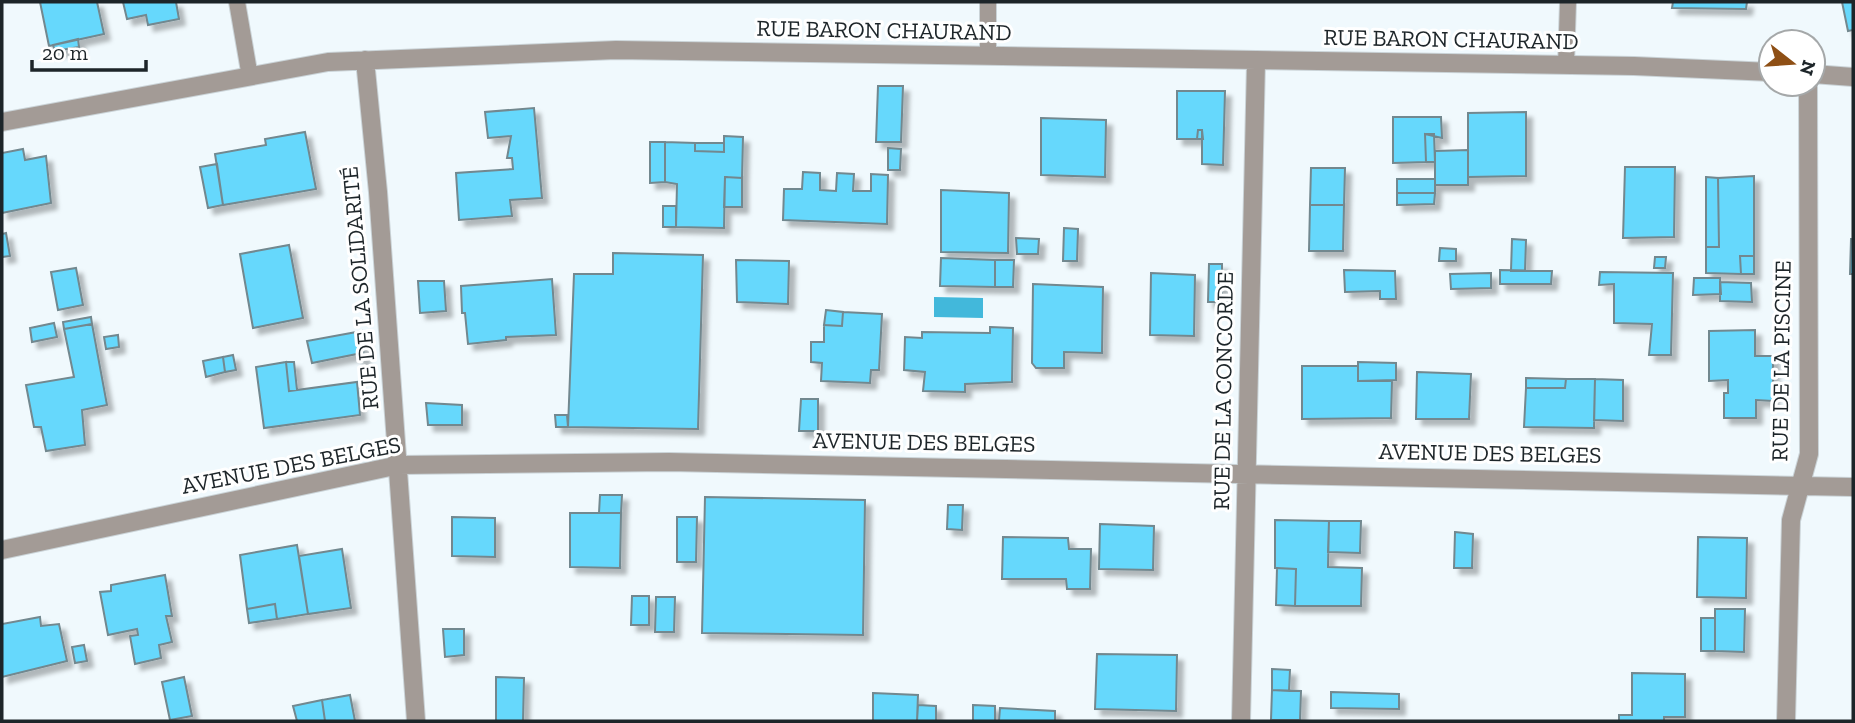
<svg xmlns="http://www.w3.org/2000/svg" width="1855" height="723" font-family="'Zilla Slab',serif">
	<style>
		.water { fill: #42b8db }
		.building { fill: #66d8fc; stroke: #72888f; stroke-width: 2; filter: url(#shadow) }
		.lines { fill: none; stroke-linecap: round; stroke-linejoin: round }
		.lane-casing { stroke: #cad3d7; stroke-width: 18 }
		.street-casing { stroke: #cad3d7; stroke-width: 20 }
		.lane { stroke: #a39b96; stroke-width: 16 }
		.street { stroke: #a39b96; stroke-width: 18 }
		.labels { text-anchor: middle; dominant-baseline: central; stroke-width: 6; stroke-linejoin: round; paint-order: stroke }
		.street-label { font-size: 23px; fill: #1d2529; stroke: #fff }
	</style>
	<defs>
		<filter id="shadow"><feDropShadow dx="6" dy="6" stdDeviation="2" flood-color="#0004"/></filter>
	</defs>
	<rect width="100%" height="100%" fill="#f0f9fd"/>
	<path class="water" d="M934,297L983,298V318L934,317Z"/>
	<path class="building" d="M40,2H97L104,34L49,46Z
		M123,2H176L179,19L148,25L146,15L127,19Z
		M1673,2H1747L1746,9L1672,8Z
		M1842,2H1853V30L1848,31Z
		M78,39L79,47L55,51L53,45Z
		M878,86H903L901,142H876Z
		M1177,91H1225L1223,165L1202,164V130H1198L1197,139H1177Z
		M534,108L542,198L510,200L512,216L459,220L456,173L513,169L512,158H507L511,136L488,138L485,112Z
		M1526,112V176L1468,177V113Z
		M1393,117H1441L1442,138L1425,134L1426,162L1393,163Z
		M1041,118L1106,120L1105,177L1041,175Z
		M1198,130H1202L1203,139H1197Z
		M305,132L316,189L223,205L215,154L266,145L265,139Z
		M1425,134H1434L1435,162H1426Z
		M724,136L743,137L742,178L725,177L724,228L676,227L677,184L665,182V142L695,143V151L724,152Z
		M650,142H665V182L650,183Z
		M695,143H724V152L695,151Z
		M888,148L901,149L900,170H888Z
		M23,149L25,160L46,156L51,203L2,213V153Z
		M1468,150V185H1435V151Z
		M217,164L223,205L208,208L200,167Z
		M1625,167H1675L1674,237L1623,238Z
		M1311,168H1345L1344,205H1310Z
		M803,172L820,173V190L836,191L837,173L854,174L853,191H871V174L888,175L887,224L783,220L784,189H802Z
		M1754,176V256H1740L1741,274L1706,273V247H1719L1718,178Z
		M725,177L742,178V207H724Z
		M1706,177L1718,178L1719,247H1706Z
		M1397,179H1435V193H1397Z
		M941,190L1009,193L1008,253L941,252Z
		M1397,193H1435L1434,204L1397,205Z
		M1310,205H1344L1343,251H1309Z
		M663,206H676V227H663Z
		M1064,228L1078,229L1077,261H1063Z
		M6,233L10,256L2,257V234Z
		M1016,238L1039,239L1038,254H1017Z
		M1512,239L1526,240L1525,271H1511Z
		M1851,239H1853V274H1850Z
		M289,245L303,318L253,328L240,254Z
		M1440,248L1456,249V261H1439Z
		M613,253L703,255L698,429L568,427L574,274H613Z
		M1740,256H1754V274H1741Z
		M1655,257H1666L1665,268H1654Z
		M941,258L995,260V287L940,286Z
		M736,260L789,261L788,304L737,302Z
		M995,260H1014L1013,287H995Z
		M1209,264H1222V302H1208Z
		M76,268L83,305L58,310L51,272Z
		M1344,270L1395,271L1396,299H1380V291L1345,292Z
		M1500,270L1552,271L1551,284H1500Z
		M1600,272L1673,273L1671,355H1649L1652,324L1614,323V284L1599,285Z
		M1151,273L1195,275L1194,336L1150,335Z
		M1491,273V288L1451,289L1450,274Z
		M1694,278H1720L1721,294L1693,295Z
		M552,279L556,335L506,337V340L468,344L465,313H462L461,286Z
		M418,281H444L446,311L420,313Z
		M1720,282L1751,283L1752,302L1720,301Z
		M1033,284L1103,287L1102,353L1064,352V368H1036L1032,363Z
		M826,310L843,312L842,326L824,325Z
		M843,312L882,314L879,370H871L870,383L821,381L822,363L811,362V342H824V325L842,326Z
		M91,317L92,324L64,329L63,322Z
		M54,323L57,337L32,342L30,328Z
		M92,324L107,405L82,410L85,445L46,451L41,427H34L26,385L74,377L64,329Z
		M990,327L1013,328L1012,382L965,384V392L923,391L925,372L904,370L905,337L922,338V332L990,333Z
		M1755,330V356H1773V401L1756,400V418H1724V393H1728V380L1709,381V331Z
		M362,331L364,360L358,361L357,354L312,363L307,341Z
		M118,335L119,347L106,349L104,337Z
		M233,355L236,370L225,372L223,357Z
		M223,357L225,372L206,377L203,361Z
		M286,362L289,391L357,382L360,415L264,428L256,367Z
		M286,362H294L297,390L289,391Z
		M1358,362L1396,363V380L1358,381Z
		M1302,366H1358V381H1392L1391,418L1302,419Z
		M1417,372L1471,374L1469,419H1416Z
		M1526,378L1566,379L1565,388H1526Z
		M1566,379H1595L1594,428L1524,427L1526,388H1565Z
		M1595,379L1623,380V421L1594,420Z
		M801,399H818V431H799Z
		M426,403L462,405V425H428Z
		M555,415H567L568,427H556Z
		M600,495H622L621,513H599Z
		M705,497L865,500L863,635L702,633Z
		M948,505H963L962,530L947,529Z
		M570,513H621L620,568L570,567Z
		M452,517L495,518V557L452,556Z
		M677,517H697L696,562H677Z
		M1275,520L1329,521L1328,567L1362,568L1361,606H1295L1296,569L1275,568Z
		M1329,521H1361L1360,553L1328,552Z
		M1100,524L1154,526L1153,570L1099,569Z
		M1455,532L1473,534L1472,568H1454Z
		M1003,537L1068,538L1069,549H1091L1090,589H1067L1066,579H1002Z
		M1698,537L1747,538L1746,598L1697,597Z
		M297,545L308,614L277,619L275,604L247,609L240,555Z
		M342,549L351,608L308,614L299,556Z
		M1277,568L1296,569L1295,606L1276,605Z
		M165,575L172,616H166L172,642L159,645L161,658L135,664L130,636L138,635L137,629L108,635L100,592L111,591V585Z
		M632,596H649V625H631Z
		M656,597H675L674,632H655Z
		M275,604L277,619L249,623L247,609Z
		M1715,609H1745L1744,652L1715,651Z
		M40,617L41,626L59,624L67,661L2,677V624Z
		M1701,618H1715V651H1701Z
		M443,629H464V655L445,657Z
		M84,645L87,661L75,663L72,647Z
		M1097,654L1177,655L1176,711L1095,709Z
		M1272,669L1290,670L1289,691L1272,690Z
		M1632,673L1685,674V717H1664V721H1619V715H1632Z
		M184,677L192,716L170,720L162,682Z
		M496,677L524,678L523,721H496Z
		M1272,690L1301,691L1300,720H1271Z
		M1331,692L1399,694V709L1331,708Z
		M873,693L918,695L917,721H873Z
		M350,695L355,721H325L322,700Z
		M322,700L325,721H297L293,706Z
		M918,705L936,706V721H917Z
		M973,705L995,706V721H973Z
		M1000,708L1055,711V721H999Z"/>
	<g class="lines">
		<g class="lane-casing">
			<path id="lane" d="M237,2L250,77
				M988,56V2
				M1566,65L1568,2"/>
		</g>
		<g class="street-casing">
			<path id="street" d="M365,60L378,192L416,721
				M1813,74L1853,77
				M2,122L328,62L616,50L1634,66L1771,72
				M2,550L399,465L669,462L1853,487
				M1241,721L1256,62
				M1786,721L1791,520L1809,454L1808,84"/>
		</g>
		<use href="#lane" class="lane"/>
		<use href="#street" class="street"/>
	</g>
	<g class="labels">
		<g class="street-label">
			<text transform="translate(884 30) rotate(1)">RUE BARON CHAURAND</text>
			<text transform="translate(1451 39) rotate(1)">RUE BARON CHAURAND</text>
			<text transform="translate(360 288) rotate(-95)">RUE DE LA SOLIDARITÉ</text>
			<text transform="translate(1781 361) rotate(-89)">RUE DE LA PISCINE</text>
			<text transform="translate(1223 391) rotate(-89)">RUE DE LA CONCORDE</text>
			<text transform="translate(924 442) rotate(1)">AVENUE DES BELGES</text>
			<text transform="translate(1490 453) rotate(1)">AVENUE DES BELGES</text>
			<text transform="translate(291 465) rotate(-11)">AVENUE DES BELGES</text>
		</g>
	</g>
	<rect width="1855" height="723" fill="none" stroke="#1d2529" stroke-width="7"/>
	<g transform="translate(1792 63) rotate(107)"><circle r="33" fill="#ffffff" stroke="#a5a8a9" stroke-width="2"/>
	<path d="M0-5L12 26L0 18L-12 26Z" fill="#8e4f15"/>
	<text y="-10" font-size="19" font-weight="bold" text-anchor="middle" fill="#1d2529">N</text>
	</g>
	<path d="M32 60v10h114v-10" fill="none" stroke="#1d2529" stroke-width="3.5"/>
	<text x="42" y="60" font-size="21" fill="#1d2529" stroke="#ffffff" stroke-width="5" paint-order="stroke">20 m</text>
</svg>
